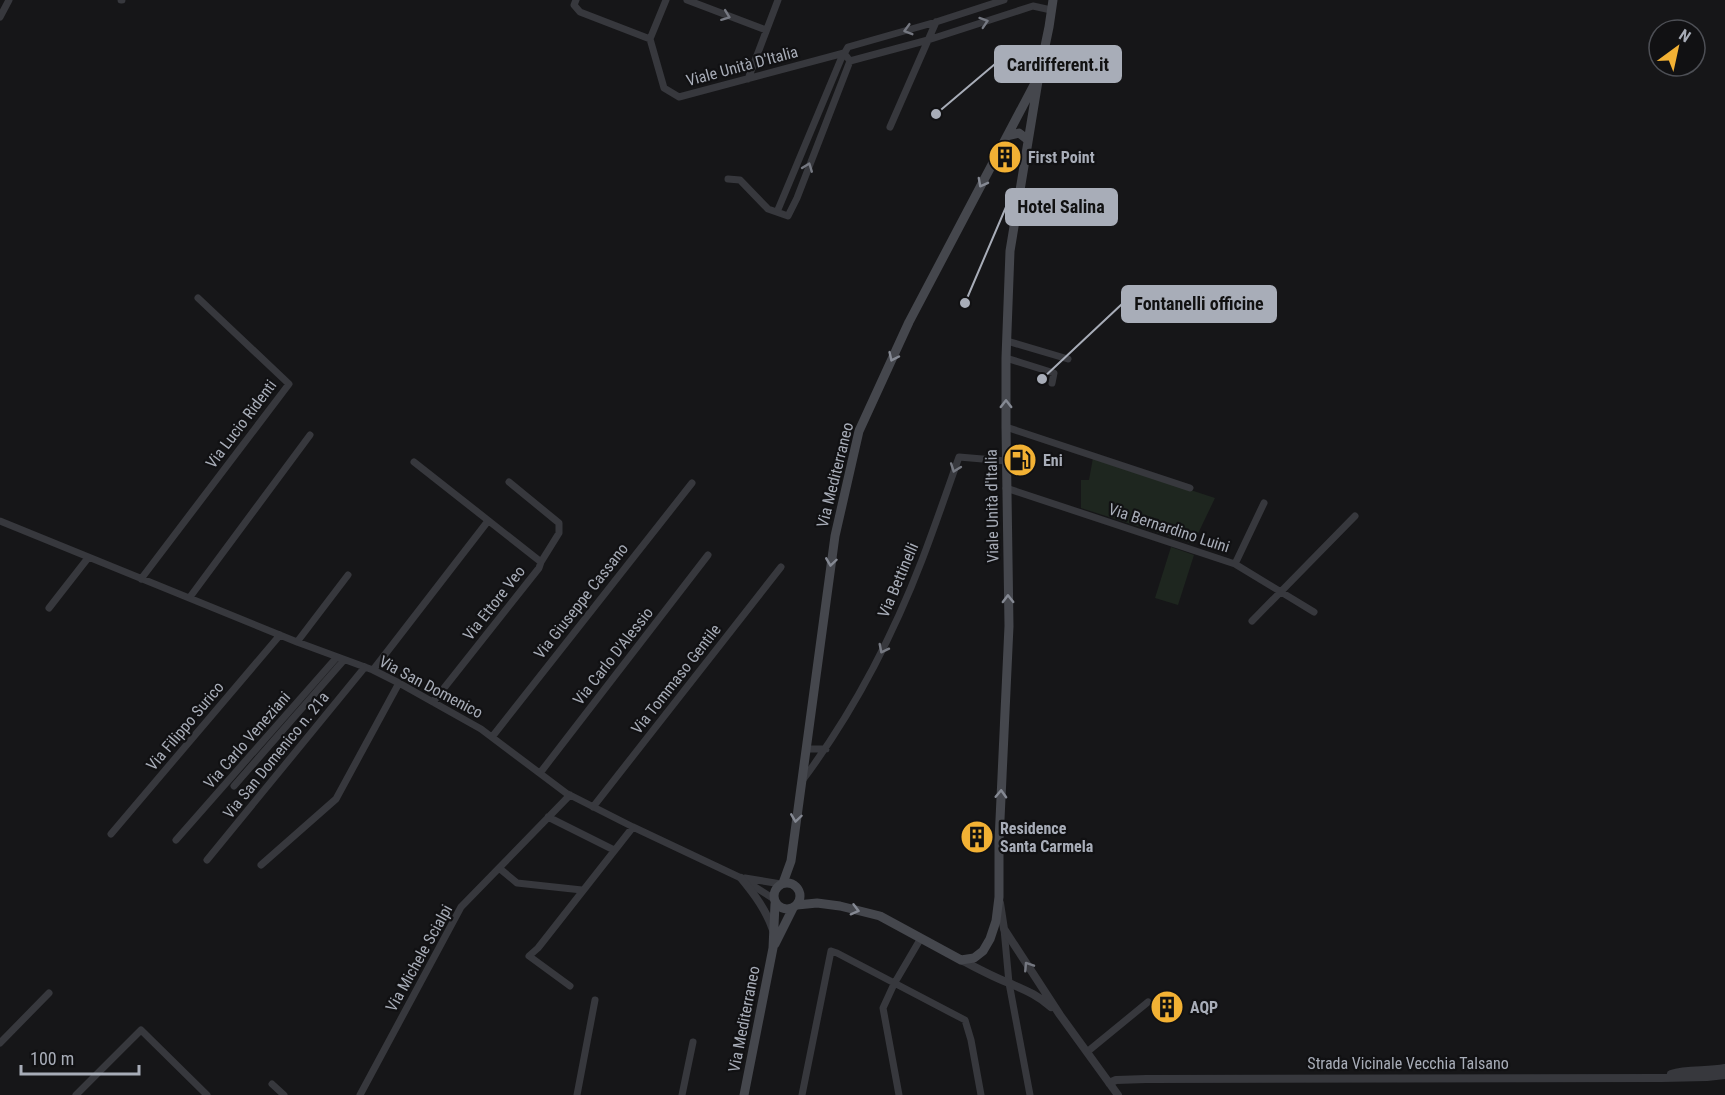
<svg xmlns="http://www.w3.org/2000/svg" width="1725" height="1095" font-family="'Roboto Condensed',sans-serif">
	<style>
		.green { fill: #1e261f }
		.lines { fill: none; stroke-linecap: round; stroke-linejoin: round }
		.minor { stroke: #37383d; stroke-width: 7 }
		.tertiary { stroke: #37383d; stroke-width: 8 }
		.secondary { stroke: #45474d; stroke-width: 9 }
		.oneway { stroke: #757881 }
		.oneway2 { stroke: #858993 }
		.labels { text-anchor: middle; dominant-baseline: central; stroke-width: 4.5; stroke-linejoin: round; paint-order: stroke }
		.street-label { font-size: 16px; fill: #a8adb8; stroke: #111113 }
		.poi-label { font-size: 16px; font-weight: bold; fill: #a8adb8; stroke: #111113; text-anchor: start }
		.leader { fill: none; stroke: #a8adb8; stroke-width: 2 }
		.callout-dot { fill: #a8adb8; stroke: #111113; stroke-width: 2 }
		.callout { fill: #a8adb8; stroke: #a8adb8; stroke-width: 2 }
		.callout-label { font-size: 18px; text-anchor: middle; font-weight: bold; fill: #111 }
	</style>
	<rect width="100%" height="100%" fill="#161618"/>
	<path class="green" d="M1093,458L1215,498L1193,544L1081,508V480H1089Z
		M1171,547L1194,555L1178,605L1155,598Z"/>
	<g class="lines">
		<path class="minor" d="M121,0H122
			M576,0L574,5L580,12L650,39
			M666,0L650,39L664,88L679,97L844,53
			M687,0L766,30
			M0,17L9,0
			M850,61L928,40L1033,6L1051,10
			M748,79L778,0
			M890,127L936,22
			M728,179L740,180L768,209L788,216L797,198L850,61L844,53
			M777,212L841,59L848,47L936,22L1004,0
			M1007,341L1068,359
			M1006,358L1054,373L1052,383
			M1006,427L1190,488
			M414,462L541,562L539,568L433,702
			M509,482L559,523V533L541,562
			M1006,488L1235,564L1314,612
			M0,521L297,642L373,670L399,683L481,729L566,793L633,827L741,878L774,899
			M1235,564L1264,503
			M141,579L289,384L198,298
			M190,597L310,435
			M49,608L88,558
			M1252,621L1355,516
			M297,642L348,575
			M373,670L488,521
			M492,737L692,483
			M806,749H826
			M540,773L708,555
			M802,781C852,714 892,638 922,560C935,526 947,491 959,457L1006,461
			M234,786L344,660
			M593,807L781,567
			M548,817L614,850
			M111,834L280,635
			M176,840L337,657
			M207,860L365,667
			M261,865L336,799L399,683
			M499,868L517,883L582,890
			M745,878L781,884
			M1004,929L1009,983L1030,1095
			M570,986L529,956L538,948L633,827
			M0,1043L49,993
			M1087,1052L1148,1002
			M272,1084L284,1095
			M76,1095L141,1030L207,1095
			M360,1095L461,907L570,795
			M577,1095L595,1000
			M682,1095L693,1042
			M802,1095L831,951L837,953L965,1020L971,1040L981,1095
			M899,1095L883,1008L894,984L921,938"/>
		<path class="tertiary" d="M741,878C755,895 766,910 773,930
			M1000,903L1004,929L1060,1015L1118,1095
			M961,960C977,968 993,977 1009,983C1025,990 1038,995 1051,1007
			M1671,1074C1688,1068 1707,1072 1725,1068
			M1109,1083L1116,1080L1146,1079L1662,1078L1707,1077L1725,1075"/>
		<path class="secondary" d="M1007,136L1019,133L1028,140
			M774 896a13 13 0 1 1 26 0a13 13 0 1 1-26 0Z
			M783,883L791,861L835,536L859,431L909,322L1035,83
			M797,905L817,903L840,906L880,916L961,960L974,958L983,951L990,939L996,921L999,897V841L1009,626L1006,427V358L1010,251L1039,75L1049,27L1053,0
			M775,944L793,908
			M744,1095L773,948L775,904"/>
	</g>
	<defs><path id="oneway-chevron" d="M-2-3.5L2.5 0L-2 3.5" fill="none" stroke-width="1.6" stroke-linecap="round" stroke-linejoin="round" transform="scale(1.5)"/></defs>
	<g class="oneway">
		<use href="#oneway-chevron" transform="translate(726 16) rotate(21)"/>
		<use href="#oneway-chevron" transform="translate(984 22) rotate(-18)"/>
		<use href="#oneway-chevron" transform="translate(908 30) rotate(164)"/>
		<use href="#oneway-chevron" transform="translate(808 167) rotate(-69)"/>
		<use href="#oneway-chevron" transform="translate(955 468) rotate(110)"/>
		<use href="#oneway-chevron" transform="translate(883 649) rotate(117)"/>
		<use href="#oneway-chevron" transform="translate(1028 966) rotate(-123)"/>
	</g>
	<g class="oneway2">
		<use href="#oneway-chevron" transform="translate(982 183) rotate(118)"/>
		<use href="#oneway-chevron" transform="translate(893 357) rotate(115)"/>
		<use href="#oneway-chevron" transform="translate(1006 404) rotate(-90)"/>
		<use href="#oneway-chevron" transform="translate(831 562) rotate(98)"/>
		<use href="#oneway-chevron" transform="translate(1008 599) rotate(-91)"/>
		<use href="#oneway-chevron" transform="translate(1001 794) rotate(-88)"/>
		<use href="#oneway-chevron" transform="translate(796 818) rotate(98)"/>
		<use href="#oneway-chevron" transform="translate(855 910) rotate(15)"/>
	</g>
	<defs>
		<g id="building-disc" transform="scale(1.725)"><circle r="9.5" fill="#f2b134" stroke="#111113"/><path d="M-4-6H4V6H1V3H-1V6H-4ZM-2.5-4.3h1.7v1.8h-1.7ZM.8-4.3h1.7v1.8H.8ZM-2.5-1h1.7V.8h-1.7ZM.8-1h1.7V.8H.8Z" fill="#111"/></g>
		<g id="fuel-disc" transform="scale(1.725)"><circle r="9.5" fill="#f2b134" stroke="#111113"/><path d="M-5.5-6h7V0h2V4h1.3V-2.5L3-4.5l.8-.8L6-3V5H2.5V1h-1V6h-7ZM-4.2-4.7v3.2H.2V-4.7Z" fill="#111"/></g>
	</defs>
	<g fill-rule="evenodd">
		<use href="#building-disc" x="1005" y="157"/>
		<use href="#fuel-disc" x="1020" y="460"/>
		<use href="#building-disc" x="977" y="837"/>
		<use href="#building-disc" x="1167" y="1007"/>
	</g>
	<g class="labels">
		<g class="street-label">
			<text transform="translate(742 66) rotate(-15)">Viale Unità D'Italia</text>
			<text transform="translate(241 424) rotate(-53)">Via Lucio Ridenti</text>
			<text transform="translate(835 475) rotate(-76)">Via Mediterraneo</text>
			<text transform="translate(992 506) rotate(-91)">Viale Unità d'Italia</text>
			<text transform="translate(1169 528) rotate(18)">Via Bernardino Luini</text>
			<text transform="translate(898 580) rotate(-67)">Via Bettinelli</text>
			<text transform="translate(581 601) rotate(-52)">Via Giuseppe Cassano</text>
			<text transform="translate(494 603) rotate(-52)">Via Ettore Veo</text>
			<text transform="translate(613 656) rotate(-52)">Via Carlo D'Alessio</text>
			<text transform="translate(676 679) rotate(-52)">Via Tommaso Gentile</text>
			<text transform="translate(431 687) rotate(28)">Via San Domenico</text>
			<text transform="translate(185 726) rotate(-50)">Via Filippo Surico</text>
			<text transform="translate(247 740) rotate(-49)">Via Carlo Veneziani</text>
			<text transform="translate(276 755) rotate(-51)">Via San Domenico n. 21a</text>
			<text transform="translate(419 958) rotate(-61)">Via Michele Scialpi</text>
			<text transform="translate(744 1019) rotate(-79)">Via Mediterraneo</text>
			<text x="1408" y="1063">Strada Vicinale Vecchia Talsano</text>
		</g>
		<g class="poi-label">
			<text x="1028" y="157">First Point</text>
			<text x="1043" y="460">Eni</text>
			<text x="1000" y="828">Residence<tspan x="1000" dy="18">Santa Carmela</tspan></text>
			<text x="1190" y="1007">AQP</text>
		</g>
	</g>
	<path class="leader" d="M936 114L995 64M965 303L1006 207M1042 379L1122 304"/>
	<g class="callout-dot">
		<circle cx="936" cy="114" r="6"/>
		<circle cx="965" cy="303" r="6"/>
		<circle cx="1042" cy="379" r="6"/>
	</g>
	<g class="callout">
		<rect x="995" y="46" width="126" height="36" rx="6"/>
		<rect x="1006" y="189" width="111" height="36" rx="6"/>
		<rect x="1122" y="286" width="154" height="36" rx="6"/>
	</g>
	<g class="callout-label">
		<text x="1058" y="71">Cardifferent.it</text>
		<text x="1061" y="213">Hotel Salina</text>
		<text x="1199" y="310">Fontanelli officine</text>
	</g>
	<g transform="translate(1677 48) rotate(33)"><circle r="28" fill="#111113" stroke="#4d4f55" stroke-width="1.5"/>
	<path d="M0-4.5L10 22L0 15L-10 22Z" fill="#f2b134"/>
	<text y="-9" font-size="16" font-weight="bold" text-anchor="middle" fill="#a8adb8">N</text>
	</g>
	<path d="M21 1065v9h118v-9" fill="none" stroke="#a8adb8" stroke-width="3"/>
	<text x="30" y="1065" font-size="18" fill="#a8adb8" stroke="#111113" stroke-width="4.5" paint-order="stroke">100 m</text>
</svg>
